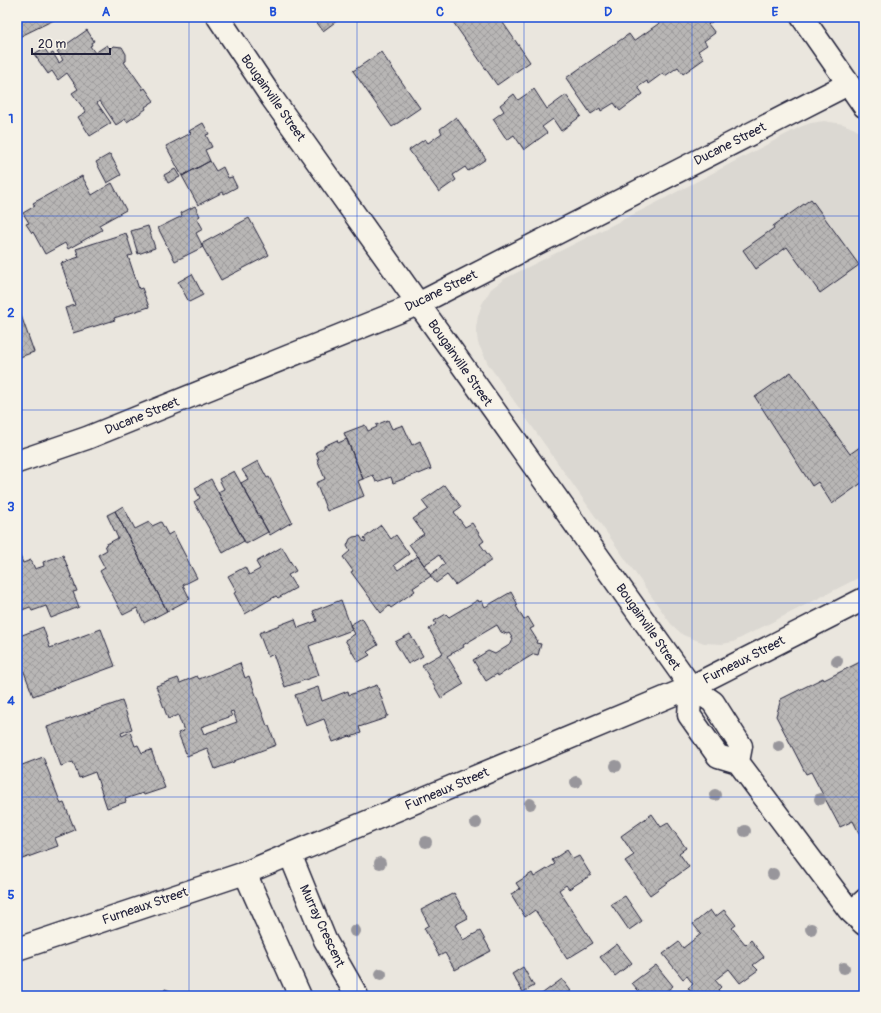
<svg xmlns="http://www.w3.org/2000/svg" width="881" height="1013" font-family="Pangolin,sans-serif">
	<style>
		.built { fill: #dbd8d2 }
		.building { fill: url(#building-cross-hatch); stroke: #22223b; fill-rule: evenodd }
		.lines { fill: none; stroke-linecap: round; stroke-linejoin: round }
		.lane-casing { stroke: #22223b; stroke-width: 19 }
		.street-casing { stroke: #22223b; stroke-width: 25 }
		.lane { stroke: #f7f3e8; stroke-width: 16 }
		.street { stroke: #f7f3e8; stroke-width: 22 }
		.tree { fill: #98969b }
		.grid { fill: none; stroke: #1d4ed8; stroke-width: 1; stroke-opacity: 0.55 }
		.labels { text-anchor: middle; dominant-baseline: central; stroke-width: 3; stroke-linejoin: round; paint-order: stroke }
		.street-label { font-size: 13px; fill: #22223b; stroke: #f7f3e8 }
		.neatline { fill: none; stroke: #1d4ed8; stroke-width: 1.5 }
		.grid-label { font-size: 13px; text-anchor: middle; font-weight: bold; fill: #1d4ed8 }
	</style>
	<defs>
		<pattern id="building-cross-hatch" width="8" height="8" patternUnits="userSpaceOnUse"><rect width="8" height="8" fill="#b8b6b5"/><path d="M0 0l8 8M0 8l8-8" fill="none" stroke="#9e9c9d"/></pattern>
	</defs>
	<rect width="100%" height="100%" fill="#eae6de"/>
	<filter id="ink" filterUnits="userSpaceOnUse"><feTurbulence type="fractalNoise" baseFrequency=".025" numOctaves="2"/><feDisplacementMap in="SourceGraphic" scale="8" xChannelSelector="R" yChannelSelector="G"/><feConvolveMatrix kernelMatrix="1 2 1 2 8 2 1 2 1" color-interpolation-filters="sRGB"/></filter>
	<g filter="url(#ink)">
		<path class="built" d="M824,121L843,124L855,129L864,136V575L733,642L722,644L704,643L683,635L671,624L488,364L478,343L476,328L478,316L482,304L491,289L504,279L654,204L800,127L811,123Z"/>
		<path class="building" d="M27,17H60L17,38V22Z
			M313,17H342L323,31Z
			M459,17H499L530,62L497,85L453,22Z
			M668,17H709L712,22L708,24L715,33L704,41L707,45L698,51L704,59L683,74L678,67L665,76L663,73L648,84L647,81L638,87L643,94L620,111L614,103L601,111L600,108L591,114L566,78L629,34L634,41Z
			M87,30L94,41L91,43L92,45L90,46L95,53L107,45L110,49L113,46L122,47L126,54V61L124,62L128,68H129L143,88L141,89L142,90L145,88L154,101L145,107L146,109L127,122L125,119L116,125L100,101L97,103L111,123L90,136L78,117L86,112L72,93L78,89L67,73L58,80L52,71L48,74L34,54L44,48L49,55L53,53L59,63L63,60L57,51Z
			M381,52L420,108L392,127L353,71Z
			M534,89L547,109L566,95L581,116L561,131L553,119L542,127L547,133L524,150L514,135L507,140L493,119L504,111L500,105L514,94L518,100Z
			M456,117L486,159L468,171L465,167L453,175L456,180L439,192L409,150L425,139L428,143L442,133L440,129Z
			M203,123L209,134L206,135L212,147L205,150L210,161L182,176L166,146L191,133L189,131Z
			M110,154L121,175L107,183L96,162Z
			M210,161L216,171L223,167L228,178L232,177L237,187L224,194L223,192L198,205L182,176Z
			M175,169L180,177L168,183L164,175Z
			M82,176L92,195L112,183L126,210L99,225L102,230L68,249L65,243L45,254L33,232L32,233L26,224L29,223L23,213L35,206L33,203Z
			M811,199L859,265L820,293L787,247L756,269L743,250L774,228L773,226Z
			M195,206L200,216L197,218L203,229L196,233L203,247L175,261L158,228L182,216L181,213Z
			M249,218L269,255L221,280L201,244Z
			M148,226L155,248L138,254L131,231Z
			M126,233L133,255L128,256L139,289L142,288L149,307L114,318L115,320L73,333L65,308L75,305L61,263L79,257L76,249Z
			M192,274L203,295L189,302L178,282Z
			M17,304L34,352L17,358Z
			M791,372L850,454L864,444V484L863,482L832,504L818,482L812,486L755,397Z
			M388,420L392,429L403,425L412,445L420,441L431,469L419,474V473L393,483L391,477L376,482L373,475L363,479L344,433L365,425L368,431L377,427L376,425Z
			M347,439L363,479L358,481L364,496L327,511L316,483L325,479L317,459H319L316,452L324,448V446L337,440L338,443Z
			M258,461L267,478L269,477L292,522L270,535L241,483L248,479L242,470Z
			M234,471L268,532L246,544L218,492L224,489L219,479Z
			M211,479L244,541L223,553L194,502L200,498L195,488Z
			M445,485L461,507L454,512L465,527L472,523L484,541L480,544L492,560L455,585L447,575L436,583L430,575L445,564L439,555L424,565L409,544L424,534L413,519L428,509L422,501Z
			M123,506L135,529L149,522L152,526L161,522L168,535L173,532L197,578L183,585L190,599L167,611L115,511Z
			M115,511L167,611L144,623L137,608L123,615L100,571L105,568L98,555L107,550L105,545L118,538L107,515Z
			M381,525L391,539L396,535L409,554L394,565L398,570L418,556L431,576L413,588L415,591L391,608L389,606L381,613L351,572L353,571L343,557L350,551L347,546L350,539L353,537L360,536L364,542L366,541L364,538Z
			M282,547L296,571L288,575L296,588L278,598L276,596L245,614L234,593L237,592L228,576L245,567L249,575L260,569L256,562Z
			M17,549L23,563L31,560L35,569L44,566L43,562L63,555L77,591L73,592L79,607L51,618L46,606L32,611L30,607L17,612Z
			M511,592L518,605L516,606L524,620L528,617L534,627L530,629L537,640L536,643L541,644L538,655L534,654L498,676L497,674L486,681L473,660L488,651L495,654L511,644L513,639L509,633L507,634L501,632L497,625L463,645L464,647L447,656L464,684L441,698L422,665L443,653L429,629L436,624L434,621L446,614L449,617L478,600L479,602L482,601L485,607Z
			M341,600L352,630L309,646L319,675L285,687L273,654L268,657L259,633L295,619L298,628L317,621L313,611Z
			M362,618L378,645L367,652L370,655L358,662L345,640L355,634L350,625Z
			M43,627L50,648L101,629L115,666L33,696L17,653V637Z
			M410,634L423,656L408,664L395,642Z
			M864,660V843L853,821L840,827L811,772L806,774L776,716L781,699L823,678L824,680Z
			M240,663L245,678L249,676L267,726H269L276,745L234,761V762L215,769L207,748L187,756L178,733L184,731L178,715L168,719L156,686L178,678L180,683L197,676L199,679ZM233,711L237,722L204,734L201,727L232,716L230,712Z
			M377,685L388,716H385L386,718L359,727L361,733L351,737L350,736L333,742L324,719L306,726L295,695L318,687L322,701L348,691L349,695Z
			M122,701L132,729L121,733L122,736L130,732L135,746L138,745L142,753L151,750L165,788L144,795L143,793L125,799L126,802L107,808L95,772L79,778L73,762L61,766L47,727Z
			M43,757L61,804L64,803L75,830L55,838L58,846L17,861V767Z
			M652,814L661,827L668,823L686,848L679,853L689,867L650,895L625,861L634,855L621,836Z
			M567,850L573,859L579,856L591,875L569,889L566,885L559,890L593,943L567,959L535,910L525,917L511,894L520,889L516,883L532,873L534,877L555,864L552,860Z
			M454,893L468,918L455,925L463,940L480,931L491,951L455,970L445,953L439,956L424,928L429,925L421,910Z
			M625,896L642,921L629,930L611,904Z
			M710,910L715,917L724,910L736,925L732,928L746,945L751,940L764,957L753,965L758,970L740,983L729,969L715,980L721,987L718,990L723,996H694L688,988L693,984L687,976L683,979L663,954L679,942L683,948L701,934L693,924Z
			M617,944L632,963L615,976L600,957Z
			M656,965L673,986L660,996H643L632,983Z
			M523,967L534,986L523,992L512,974Z
			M562,979L571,991L564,996H539Z
			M165,989L184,996H162Z"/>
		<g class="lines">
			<g class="lane-casing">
				<path id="lane" d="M849,910L864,897"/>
			</g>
			<g class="street-casing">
				<path id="street" d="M218,17L272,98L691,687L713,702L741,746L738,762
					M802,17L864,106
					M17,462L87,438L418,304L848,84
					M691,687L689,715L718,756L738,762L849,910L864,924
					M290,854L325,940L357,996
					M245,873L300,996
					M17,949L245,873L336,835L691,687L864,599"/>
			</g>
			<use href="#lane" class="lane"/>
			<use href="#street" class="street"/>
		</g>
		<g class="tree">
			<circle cx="837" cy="661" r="6"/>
			<circle cx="779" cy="746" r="6"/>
			<circle cx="616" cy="766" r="6"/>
			<circle cx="576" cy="782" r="6"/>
			<circle cx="715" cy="795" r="6"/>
			<circle cx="820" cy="799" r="6"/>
			<circle cx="530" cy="804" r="6"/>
			<circle cx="476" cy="823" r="6"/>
			<circle cx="745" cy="831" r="6"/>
			<circle cx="426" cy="842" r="6"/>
			<circle cx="380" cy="863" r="6"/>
			<circle cx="773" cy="874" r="6"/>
			<circle cx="811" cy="929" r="6"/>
			<circle cx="355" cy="931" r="6"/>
			<circle cx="844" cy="968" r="6"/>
			<circle cx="381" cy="974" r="6"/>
		</g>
	</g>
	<path class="grid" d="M189,17V996M357,17V996M524,17V996M692,17V996M17,216H864M17,410H864M17,603H864M17,797H864"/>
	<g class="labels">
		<g class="street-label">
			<text transform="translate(273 98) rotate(55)">Bougainville Street</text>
			<text transform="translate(730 144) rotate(-27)">Ducane Street</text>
			<text transform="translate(441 291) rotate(-26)">Ducane Street</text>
			<text transform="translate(460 363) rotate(55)">Bougainville Street</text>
			<text transform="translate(142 416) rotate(-22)">Ducane Street</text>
			<text transform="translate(648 627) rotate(55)">Bougainville Street</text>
			<text transform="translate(744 660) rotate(-27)">Furneaux Street</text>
			<text transform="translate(447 789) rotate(-23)">Furneaux Street</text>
			<text transform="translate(145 906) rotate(-19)">Furneaux Street</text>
			<text transform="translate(322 926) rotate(65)">Murray Crescent</text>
		</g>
	</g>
	<rect width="881" height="1013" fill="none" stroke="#f7f3e8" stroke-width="44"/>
	<path d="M32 48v6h78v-6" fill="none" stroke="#22223b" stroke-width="2"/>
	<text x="38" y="48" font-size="12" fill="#22223b" stroke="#f7f3e8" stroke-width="3" paint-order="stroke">20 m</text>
	<rect x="22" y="22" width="837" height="969" class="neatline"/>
	<g class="grid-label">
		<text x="106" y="16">A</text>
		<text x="273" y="16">B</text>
		<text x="440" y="16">C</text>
		<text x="608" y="16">D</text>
		<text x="775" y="16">E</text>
		<text x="11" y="123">1</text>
		<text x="11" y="317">2</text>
		<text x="11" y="511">3</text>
		<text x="11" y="705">4</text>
		<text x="11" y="899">5</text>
	</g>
</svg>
